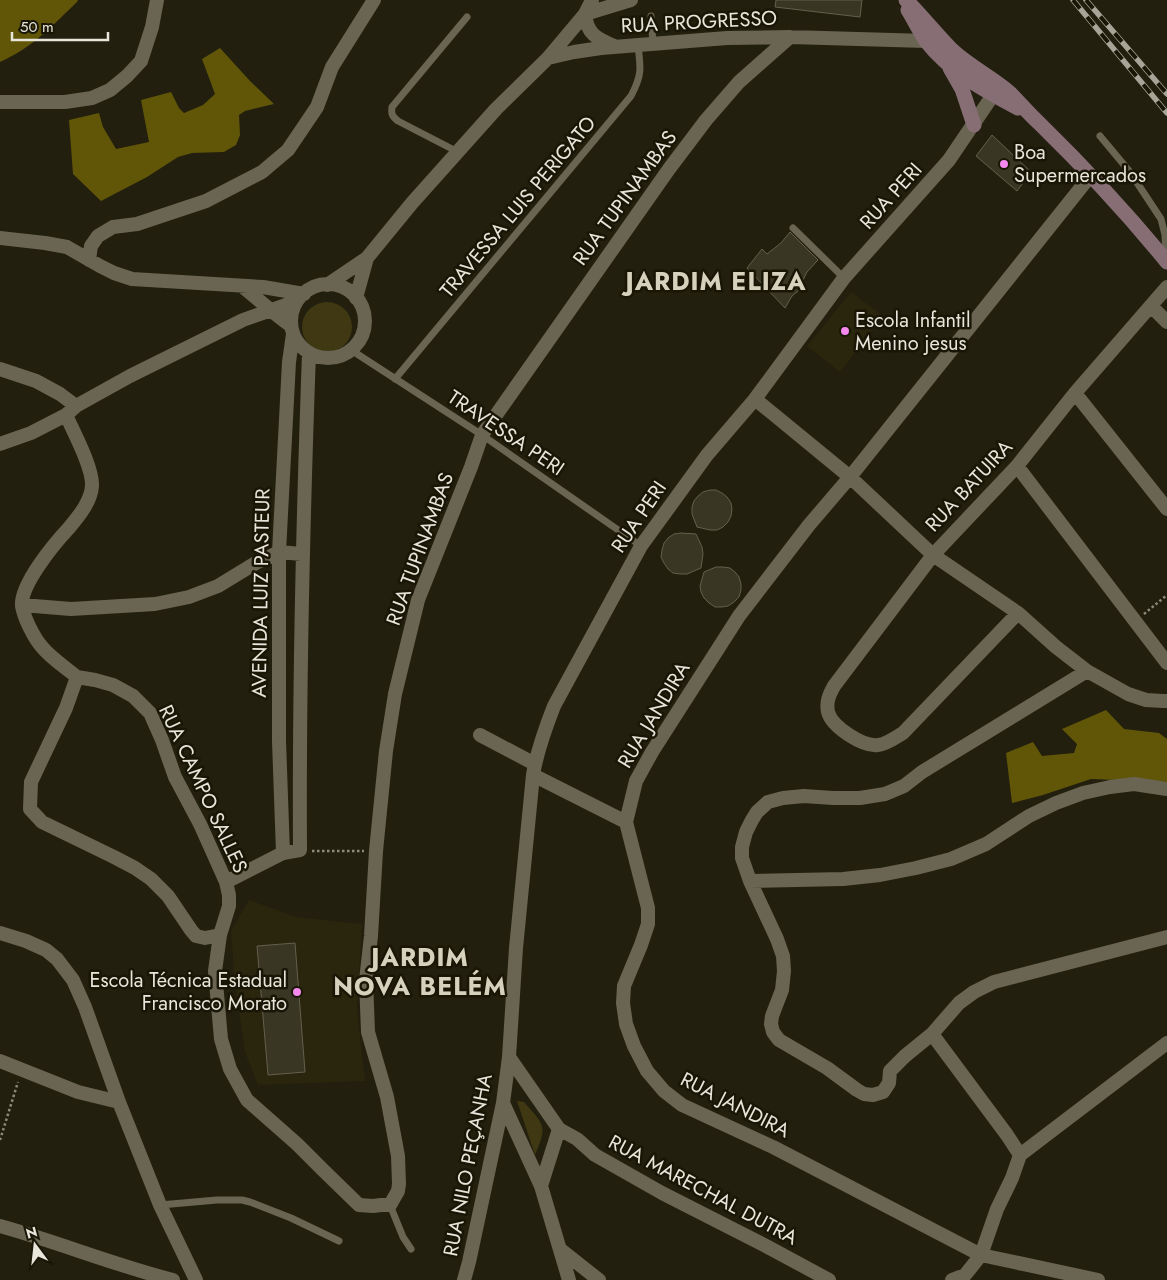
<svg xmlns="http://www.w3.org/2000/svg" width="1167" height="1280" font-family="Jost,sans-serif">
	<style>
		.built { fill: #2a250d }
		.green { fill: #3f3812 }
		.forest { fill: #615508 }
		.building { fill: #393624; stroke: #63604d }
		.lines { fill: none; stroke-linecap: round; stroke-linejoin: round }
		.path { stroke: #8d8a7d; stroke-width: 2.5; stroke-dasharray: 2.5 2.5; stroke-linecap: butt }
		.lane { stroke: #696552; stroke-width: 7 }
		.street { stroke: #696552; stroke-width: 14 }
		.secondary { stroke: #876e75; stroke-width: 15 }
		.rail-casing { stroke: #a7a598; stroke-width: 5.5 }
		.rail { stroke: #191606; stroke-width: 4; stroke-dasharray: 11; stroke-linecap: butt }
		.poi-dot { fill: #f689ee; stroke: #191606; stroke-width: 2 }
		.labels { text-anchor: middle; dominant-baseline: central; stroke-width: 5; stroke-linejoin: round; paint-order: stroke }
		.street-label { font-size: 20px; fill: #e8e6db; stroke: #191606 }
		.poi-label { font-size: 20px; fill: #e8e6db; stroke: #191606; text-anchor: start }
		.district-label { font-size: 25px; font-weight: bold; letter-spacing: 1px; fill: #d5d1bc; stroke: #191606 }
	</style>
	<rect width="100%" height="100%" fill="#221f0e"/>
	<path class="built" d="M851,292L883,316L840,372L807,346Z
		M249,900L296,917L362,924L357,1009L365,1081L258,1085L245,1052L234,975L231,931Z"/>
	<path class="green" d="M302 327a25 25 0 1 1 50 0a25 25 0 1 1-50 0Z
		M517,1101L524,1102C544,1125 548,1125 535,1155Z"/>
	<path class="forest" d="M0,0H77L78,1C53,25 32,48 0,62Z
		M220,48L250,81L274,104L245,111L239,115L240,135L236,145L224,152L192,153L178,157L147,177L101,201L73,174L69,120L99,113L103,127L116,149L149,142L141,100L171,92L179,108L184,113L203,105L215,94L202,59Z
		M1106,710L1124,729L1159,733L1167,739V782L1091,779L1043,795L1012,803L1006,753L1033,742L1042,756L1074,753L1077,744L1062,729Z"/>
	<path class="building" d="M776,0H862L860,17L775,7Z
		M992,135L1031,172L1017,191L976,156Z
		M790,232L818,260L807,272L800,286L802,288L792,296L785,308L747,268L762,249L767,254L781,243Z
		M710,490H716L722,493L727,497L731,503L732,509L731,516L728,522L723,527L717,530H710L697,527L692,514V507L694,501L698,496L703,492Z
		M681,533L696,534L702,547L703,554L701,568L687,574H680L673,573L668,569L664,563L661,557L662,550L664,543L668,538L674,534Z
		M716,567H723L730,568L735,572L739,577L741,584V590L739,597L734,602L728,606L722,607H715L709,603L704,598L701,592L700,586L704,572Z
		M295,943L305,1072L268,1075L257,946Z"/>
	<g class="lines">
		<path class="path" d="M1144,614L1167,595
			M312,851H364
			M0,1140L18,1082"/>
		<path class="lane" d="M651,16L653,44
			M1100,136L1130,172L1161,219L1165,235L1166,258
			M458,152L398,121C392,116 391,114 392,107L467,17
			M793,228L844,278
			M351,350L482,435L641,546
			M395,379L631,96C642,75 641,69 638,46
			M160,1205L217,1200H242L250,1202L291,1218L339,1241
			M390,1205L403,1237L411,1249"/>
		<path class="street" d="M585,14C587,34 596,38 614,46
			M585,14L631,0
			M548,58L574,52L601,48L727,38L790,37L926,41L935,38
			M0,102H65L92,98L110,90L127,76L141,61L152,27L157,0
			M1091,175L850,477L809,525L739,616L652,752L636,781L626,822L648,908V924L641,945L624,986L623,1003L626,1024L634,1046L647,1071L664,1091L682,1105L773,1147L981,1255L1098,1280
			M0,238L45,243L67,247L100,266L114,273L132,279L263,287L304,294
			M89,260L91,246L98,236L113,227L137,224L206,201L262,172L288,150L317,107L332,67L374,0
			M291 321a37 37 0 1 1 74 0a37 37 0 1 1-74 0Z
			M327,285L367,258L412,203L496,109L548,58L585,14L592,0
			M242,286C258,299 273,313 290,325
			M356,298L367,258
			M1151,306L1167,322
			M0,369L36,381L60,394L76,406
			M1075,393L1167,509
			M755,399L850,477L933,555L1018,613L1056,647L1087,671L1128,694L1146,700L1163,701H1167
			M66,415C74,433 93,468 92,486C91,502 78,517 68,529C54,544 20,585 22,606C24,618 34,638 42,647C51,658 66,668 77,677
			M0,444L31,433L66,415L76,406L130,376L243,320L297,301
			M1017,466L1167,663
			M22,605L71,609L155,604L189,597L218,586L254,564L279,552L302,554
			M1018,613L903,733C896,737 887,744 878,745C863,747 832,727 828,712C826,702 829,695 834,686L933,555L1017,466L1075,393L1167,287
			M1087,671L922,772L904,786L885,794L860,798H833L804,796L783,798L768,802L757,812L752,820L746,832L742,847V858L750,881L777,939L783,956L784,971L782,990L772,1016L771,1024L773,1032L779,1040L827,1068L857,1090L864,1094L873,1095L883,1092L889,1083L890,1071L905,1056L932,1034L959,1003L974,992L994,982L1167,937
			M77,677L95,680L113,685L133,696L150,713L162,740L175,777L200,824L226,882L229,895V906L220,935L215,971L221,1039L230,1069L247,1100L297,1144L323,1170L359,1205L373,1206L381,1205H390L398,1191L399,1184L398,1156L387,1097L368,1032L366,980L371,936L376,851L386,751L395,694L418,600L471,467L482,435L669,169L706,120L739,82L790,37
			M77,677L66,708L31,782L30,809L42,822L114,857L135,868L151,879L168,896L191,930L196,936L205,938L220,935
			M480,735L535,764
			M533,775L626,822
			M283,853L279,741V552L289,362L293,334
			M750,881L843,879L880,875L916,868L951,859L986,844L1029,816L1056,803L1083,793L1110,787L1134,784L1167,789
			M226,882L283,853L300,850C299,685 303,519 309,353
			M0,933L26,941L46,950L57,959L73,980L85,1007L119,1102L160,1205L196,1280
			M932,1034L1007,1135L1020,1155L1012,1178L997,1209L981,1255L965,1275L952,1280
			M509,1057L559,1129L577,1139L595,1155L662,1193L766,1246L829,1280
			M0,1061L78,1092L119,1102
			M503,1103L541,1186L569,1280
			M1020,1155L1167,1043
			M541,1186L559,1129
			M0,1226C58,1242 114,1265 173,1280
			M561,1250L599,1280
			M464,1280L469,1262L503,1103L509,1057L516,948L533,775C537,751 545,729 554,706L641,546L707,455L755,399L844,278L949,160L993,95L1001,87"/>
		<path class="secondary" d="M906,0C922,16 936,34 952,50C970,67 992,77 1010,93C1020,103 1029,114 1039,123C1084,167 1127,213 1167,262
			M908,10C914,20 920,32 926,41C949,71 985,91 1018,108
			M950,68L962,89L974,125"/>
		<g class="rail-casing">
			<path id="rail" d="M1073,0L1167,113
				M1086,0L1167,94"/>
		</g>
		<use href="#rail" class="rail"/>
	</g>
	<g class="poi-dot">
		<circle cx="1004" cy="164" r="5"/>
		<circle cx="845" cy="331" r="5"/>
		<circle cx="297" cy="992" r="5"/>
	</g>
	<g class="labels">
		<g class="street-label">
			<text transform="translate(699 22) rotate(-3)">RUA PROGRESSO</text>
			<text transform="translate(891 196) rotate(-48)">RUA PERI</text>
			<text transform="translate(625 198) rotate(-54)">RUA TUPINAMBAS</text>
			<text transform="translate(518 207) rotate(-50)">TRAVESSA LUIS PERIGATO</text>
			<text transform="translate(506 433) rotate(34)">TRAVESSA PERI</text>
			<text transform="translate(969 486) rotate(-47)">RUA BATUIRA</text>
			<text transform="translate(639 517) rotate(-56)">RUA PERI</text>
			<text transform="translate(420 549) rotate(-70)">RUA TUPINAMBAS</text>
			<text transform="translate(261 593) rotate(-89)">AVENIDA LUIZ PASTEUR</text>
			<text transform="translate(654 715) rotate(-59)">RUA JANDIRA</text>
			<text transform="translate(203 789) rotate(65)">RUA CAMPO SALLES</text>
			<text transform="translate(735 1105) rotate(27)">RUA JANDIRA</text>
			<text transform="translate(468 1165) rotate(-79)">RUA NILO PEÇANHA</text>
			<text transform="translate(703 1190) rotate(28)">RUA MARECHAL DUTRA</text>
		</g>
		<g class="poi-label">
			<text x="1014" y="152">Boa<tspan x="1014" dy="23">Supermercados</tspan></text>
			<text x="855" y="320">Escola Infantil<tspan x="855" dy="23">Menino jesus</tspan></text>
			<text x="287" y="980" text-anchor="end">Escola Técnica Estadual<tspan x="287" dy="23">Francisco Morato</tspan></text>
		</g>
		<g class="district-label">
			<text x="716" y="281">JARDIM ELIZA</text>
			<text x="420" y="957">JARDIM<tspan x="420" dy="29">NOVA BELÉM</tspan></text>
		</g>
	</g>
	<g transform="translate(35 1245) rotate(345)" stroke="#191606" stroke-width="4" paint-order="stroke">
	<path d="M0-4L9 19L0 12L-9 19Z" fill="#e8e6db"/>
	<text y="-8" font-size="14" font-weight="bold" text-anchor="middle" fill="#e8e6db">N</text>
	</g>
	<path d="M12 32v8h96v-8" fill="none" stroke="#e8e6db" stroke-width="2.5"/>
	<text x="20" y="32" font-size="15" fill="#e8e6db" stroke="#191606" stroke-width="4" paint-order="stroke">50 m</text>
</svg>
